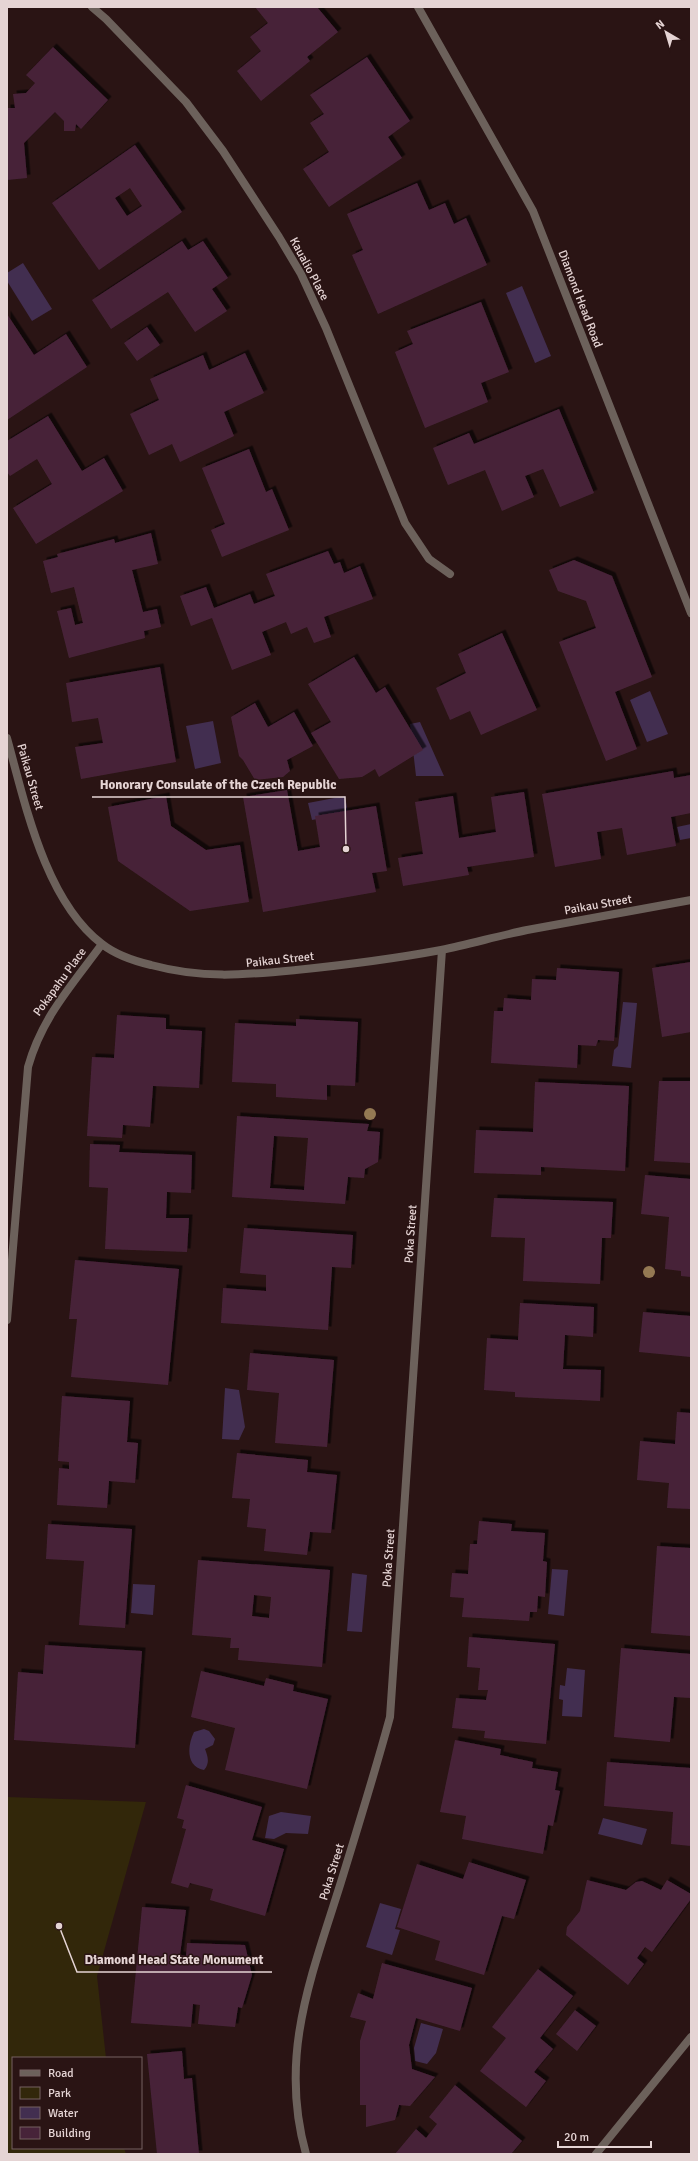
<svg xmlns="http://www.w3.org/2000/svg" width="698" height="2161" font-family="Signika,sans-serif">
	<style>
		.green { fill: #32270a }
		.water { fill: #422e50 }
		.building { fill: #472339; fill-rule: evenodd; filter: url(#shadow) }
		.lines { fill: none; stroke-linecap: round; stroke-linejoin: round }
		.minor { stroke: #6c615b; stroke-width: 8 }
		.tertiary { stroke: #6c615b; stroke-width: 8 }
		.tree { fill: #947953 }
		.labels { text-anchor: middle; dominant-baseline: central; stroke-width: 3; stroke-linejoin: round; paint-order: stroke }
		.street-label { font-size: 12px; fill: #e5d4d4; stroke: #2a1414 }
		.leader { fill: none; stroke: #e5d4d4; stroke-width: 1.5 }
		.callout-dot { fill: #e5d4d4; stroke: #2a1414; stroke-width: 1.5 }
		.callout-label { font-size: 13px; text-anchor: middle; font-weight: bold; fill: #e5d4d4; stroke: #2a1414; stroke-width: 3; stroke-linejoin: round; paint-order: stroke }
	</style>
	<defs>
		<filter id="shadow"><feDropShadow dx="3.5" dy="-3.5" stdDeviation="0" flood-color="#0009"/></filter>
	</defs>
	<rect width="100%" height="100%" fill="#2a1414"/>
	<path class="green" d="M7,1797L146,1802L97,1976L106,2058H13V2148H124L126,2154H7Z"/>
	<path class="water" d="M23,263L52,309L32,321L7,281V273Z
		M522,286L551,356L535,363L506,293Z
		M650,691L668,734L647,742L630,700Z
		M213,721L221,763L195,769L186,726Z
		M420,722L444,776H416L410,724Z
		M345,796L348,813L312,820L308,803Z
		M691,824V838L680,840L677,827Z
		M623,1002L637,1003L631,1068L612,1066L614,1050L618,1046Z
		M225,1388L239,1390L245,1427L239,1440L222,1439Z
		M552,1569L568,1570L564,1616L548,1614Z
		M352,1573L367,1575L362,1632L347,1631Z
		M133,1584L155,1585L153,1615L131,1613Z
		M567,1668L585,1670L582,1717L562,1716L563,1700L559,1699L560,1685L565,1686Z
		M204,1729L209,1731L215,1739L213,1745L205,1749C208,1757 210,1763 204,1770C186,1767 187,1746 194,1732Z
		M281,1812L311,1816L308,1834L286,1833L274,1839L265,1838L269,1816Z
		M603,1818L647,1829L642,1845L598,1834Z
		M380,1903L401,1909L395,1929L400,1930L392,1955L366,1947Z
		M421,2023L443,2029L436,2053L427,2064L415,2061L414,2048Z"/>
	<path class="building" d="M255,7H317L338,32L307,57L310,61L261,101L237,71L261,51L250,37L268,23Z
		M53,47L108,100L81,129L76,124L75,131H64V121L55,112L24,143L27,178L7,180V108H15L13,94L26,93L35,83L26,75Z
		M367,57L410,121L388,137L402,158L329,207L303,169L329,152L310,123L324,114L310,95Z
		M135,145L182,212L99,270L52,203ZM130,188L142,206L127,216L115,198Z
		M417,183L429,210L445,203L454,224L466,218L487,265L378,314L352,255L363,250L347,214Z
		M182,241L188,250L203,241L228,278L212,289L227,311L195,332L168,292L111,329L92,300Z
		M481,302L509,372L481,383L488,402L425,428L395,352L413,344L407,331Z
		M7,314L34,355L66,334L87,367L7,420Z
		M147,327L160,345L137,361L124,343Z
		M245,353L264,393L224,412L234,436L180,462L172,444L149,455L130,414L159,400L150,379L203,355L209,370Z
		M559,409L594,493L560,507L543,469L525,476L534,497L502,511L485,470L448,485L433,448L469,433L474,444Z
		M48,416L82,471L104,458L123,491L36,544L13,508L52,484L37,459L10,476L7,472V441Z
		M249,449L266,492L272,489L289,530L222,557L211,530L225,524L202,468Z
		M151,533L158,564L132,570L143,612L157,609L161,627L144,631L145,638L69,658L57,611L71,608L75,625L83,623L74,587L51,593L43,561L58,557L57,554L114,539L115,543Z
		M328,551L334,564L340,562L344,573L360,566L373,599L324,617L331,637L314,643L307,627L291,634L286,622L262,632L271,655L232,670L212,618L191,626L180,596L206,587L214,608L250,594L254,604L275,596L266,574Z
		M574,560L612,576L652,677L615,692L637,749L606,761L559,642L596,628L586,601L558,591L549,570Z
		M502,633L537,710L481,735L470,711L450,720L436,688L466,673L458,654Z
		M354,657L376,693L385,687L423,750L379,777L375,769L362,777L339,779L311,733L331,722L308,684Z
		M160,667L176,762L81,779L75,747L103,743L98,718L72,722L66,683Z
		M255,703L268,727L294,712L313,746L287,760L290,771L283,777L255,780L243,760L239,756L231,717Z
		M673,771L674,778L691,775V813L671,817L676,846L627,855L622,828L597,832L601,859L555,867L542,794Z
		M287,790L298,851L320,847L315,816L376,806L387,871L372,873L376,892L263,912L243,797Z
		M524,792L534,857L467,867L469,875L403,886L398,858L423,854L415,802L453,796L459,838L496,832L491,797Z
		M166,796L171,826L206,850L240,845L249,902L190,911L118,861L108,807Z
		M691,962V1032L662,1037L652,968Z
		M557,968L619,972L614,1041L598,1040L596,1046L578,1045L577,1068L491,1063L494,1011H503L504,998L531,1000L532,979L556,980Z
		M117,1015L166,1018V1029L202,1031L199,1088L153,1086L150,1127L123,1125L122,1138L87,1136L92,1057L114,1058Z
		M296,1019L358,1022L355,1086L327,1085V1100L276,1097V1084L232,1082L235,1023L296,1026Z
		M659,1081H691V1163L654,1161Z
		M535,1082L629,1086L625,1171L541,1167V1175L474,1173L476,1130L533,1132Z
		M237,1116L369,1124L367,1131L380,1132L378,1162L365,1169L364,1178L348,1177L345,1204L232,1197ZM274,1136L308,1138L304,1190L270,1188Z
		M90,1144L120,1145L119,1152L192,1155L191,1193L167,1192L166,1218H189L187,1252L105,1249L108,1188L89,1187Z
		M645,1175L691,1179V1277L681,1276V1271L665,1269L669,1217L641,1214Z
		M494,1198L613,1202L611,1238H602L600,1284L523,1281L525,1238L491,1237Z
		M244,1228L353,1235L351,1268L332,1267L328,1330L221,1323L223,1288L266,1291V1275L240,1273Z
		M75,1260L179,1269L168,1385L71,1377L77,1319H69Z
		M520,1303L594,1307L593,1337L565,1335L563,1369L601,1370L600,1401L515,1397V1392L484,1390L487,1338L518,1340Z
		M643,1312L691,1316V1357L639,1352Z
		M250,1353L334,1360L327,1447L275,1443L279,1393L247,1390Z
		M62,1396L130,1401L127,1442L138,1443L135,1483L109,1481L107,1508L57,1505L59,1468L69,1469V1462L58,1461Z
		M677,1412L691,1413V1509L667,1508L669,1483L637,1480L640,1441L675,1444Z
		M237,1453L308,1460L307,1472L337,1475L331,1533L310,1532L307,1555L264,1551L266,1529L247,1527L250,1499L232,1498Z
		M479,1521L512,1524L511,1531L545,1533L543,1561L547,1562L545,1597L538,1596L537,1612H530L529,1621L462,1617L464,1598L450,1597L452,1573L468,1574L470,1544H477Z
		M48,1524L132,1529L125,1628L79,1625L84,1561L46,1559Z
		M657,1546L691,1548V1636L651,1633Z
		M198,1560L330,1570L322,1667L238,1660L239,1648H230L231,1638L192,1635ZM254,1595L271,1597L269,1618L252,1616Z
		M469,1637L555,1644L546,1744L484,1738L485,1731L452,1728L456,1698L486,1700L488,1690H478L480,1668L467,1667Z
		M45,1645L142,1651L135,1748L14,1740L18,1672L43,1674Z
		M621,1648L691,1654V1698L674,1697L670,1742L614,1737Z
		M201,1671L264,1686L266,1678L294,1685L293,1691L328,1699L307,1789L225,1770L235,1728L191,1717Z
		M455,1740L501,1749L500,1755L533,1762L532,1768L558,1772L555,1790L560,1791L553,1826L548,1825L543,1854L462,1839L466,1816L440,1812Z
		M607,1762L691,1768V1846L671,1844L673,1812L604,1806Z
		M186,1785L262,1807L252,1840L284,1849L265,1916L210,1900L213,1889L190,1883L188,1888L171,1883L186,1829L182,1828L184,1820L177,1818Z
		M469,1862L526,1880L514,1919L502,1916L484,1975L435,1960L440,1941L397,1927L417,1864L463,1879Z
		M587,1880L626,1890L636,1882L642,1881L661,1890L667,1880L691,1894V1899L652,1952L645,1947L637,1958L644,1964L628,1985L566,1935L567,1927L580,1911Z
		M142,1907L186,1910L180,1955L186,1956L187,1943L245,1945L252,1975L242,2008L238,2007L235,2027L198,2024L200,2005L193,2004L191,2027L131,2023Z
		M382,1963L472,1988L460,2031L416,2018L409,2045L412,2069L435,2077L410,2106L399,2105L395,2120L366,2127V2105H360V2041L366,2021L350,2017L358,1993L373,1999Z
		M538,1969L573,1996L540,2038L553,2049L534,2072L546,2081L526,2107L480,2071L506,2038L492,2027Z
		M575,2010L596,2026L577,2051L556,2034Z
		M182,2051L184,2079L192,2078L199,2154H157L147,2054Z
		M455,2085L522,2141L511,2154H395L416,2129L426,2138L437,2124L429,2117Z"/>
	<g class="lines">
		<path class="minor" d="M92,7L106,19L186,102L223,151L279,237L301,274L326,328L405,523L429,559L450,574
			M7,738C25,803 45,901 102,944C116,955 134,961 151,965C203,979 243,975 296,970C345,965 393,959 441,950C470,944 498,936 527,930C581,920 636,910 691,900
			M7,1320L28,1067C42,1017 72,985 102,944
			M306,2154C278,2055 312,1975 341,1882C358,1827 375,1772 390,1717L442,950"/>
		<path class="tertiary" d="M418,7L533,211L691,613
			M596,2154L691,2037"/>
	</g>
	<g class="tree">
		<circle cx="370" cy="1114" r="6"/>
		<circle cx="649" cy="1272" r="6"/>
	</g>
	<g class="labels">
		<g class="street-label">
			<text transform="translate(309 269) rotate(62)">Kaualio Place</text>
			<text transform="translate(580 299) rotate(69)">Diamond Head Road</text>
			<text transform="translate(30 777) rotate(74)">Paikau Street</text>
			<text transform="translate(598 905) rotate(-10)">Paikau Street</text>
			<text transform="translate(280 960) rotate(-6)">Paikau Street</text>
			<text transform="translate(60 982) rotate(-54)">Pokapahu Place</text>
			<text transform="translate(411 1234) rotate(-86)">Poka Street</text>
			<text transform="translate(389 1558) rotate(-86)">Poka Street</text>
			<text transform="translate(332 1872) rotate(-73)">Poka Street</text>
		</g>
	</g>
	<path class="leader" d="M346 849L345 797H92M59 1926L77 1972H272"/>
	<g class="callout-dot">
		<circle cx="346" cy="849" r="4"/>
		<circle cx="59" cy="1926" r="4"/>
	</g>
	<g class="callout-label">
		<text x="218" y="789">Honorary Consulate of the Czech Republic</text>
		<text x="174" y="1964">Diamond Head State Monument</text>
	</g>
	<rect width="698" height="2161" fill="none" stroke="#e5d4d4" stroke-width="16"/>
	<rect x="12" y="2057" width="130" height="92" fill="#2a1414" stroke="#756161"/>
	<rect x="20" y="2070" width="20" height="6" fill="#6c615b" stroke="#756161"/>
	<text x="48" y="2077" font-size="12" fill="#e5d4d4">Road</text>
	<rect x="20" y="2087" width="20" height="12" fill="#32270a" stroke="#756161"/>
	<text x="48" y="2097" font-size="12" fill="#e5d4d4">Park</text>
	<rect x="20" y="2107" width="20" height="12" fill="#422e50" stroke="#756161"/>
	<text x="48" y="2117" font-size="12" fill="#e5d4d4">Water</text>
	<rect x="20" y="2127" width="20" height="12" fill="#472339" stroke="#756161"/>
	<text x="48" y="2137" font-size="12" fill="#e5d4d4">Building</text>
	<g transform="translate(666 32) rotate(322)" stroke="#2a1414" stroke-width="3" paint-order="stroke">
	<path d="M0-3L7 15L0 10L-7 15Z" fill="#e5d4d4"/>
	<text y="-6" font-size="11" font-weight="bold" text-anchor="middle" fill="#e5d4d4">N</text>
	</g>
	<path d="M558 2141v6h93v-6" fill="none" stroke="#e5d4d4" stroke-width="2"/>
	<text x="564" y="2141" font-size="12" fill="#e5d4d4" stroke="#2a1414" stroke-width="3" paint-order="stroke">20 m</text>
</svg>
